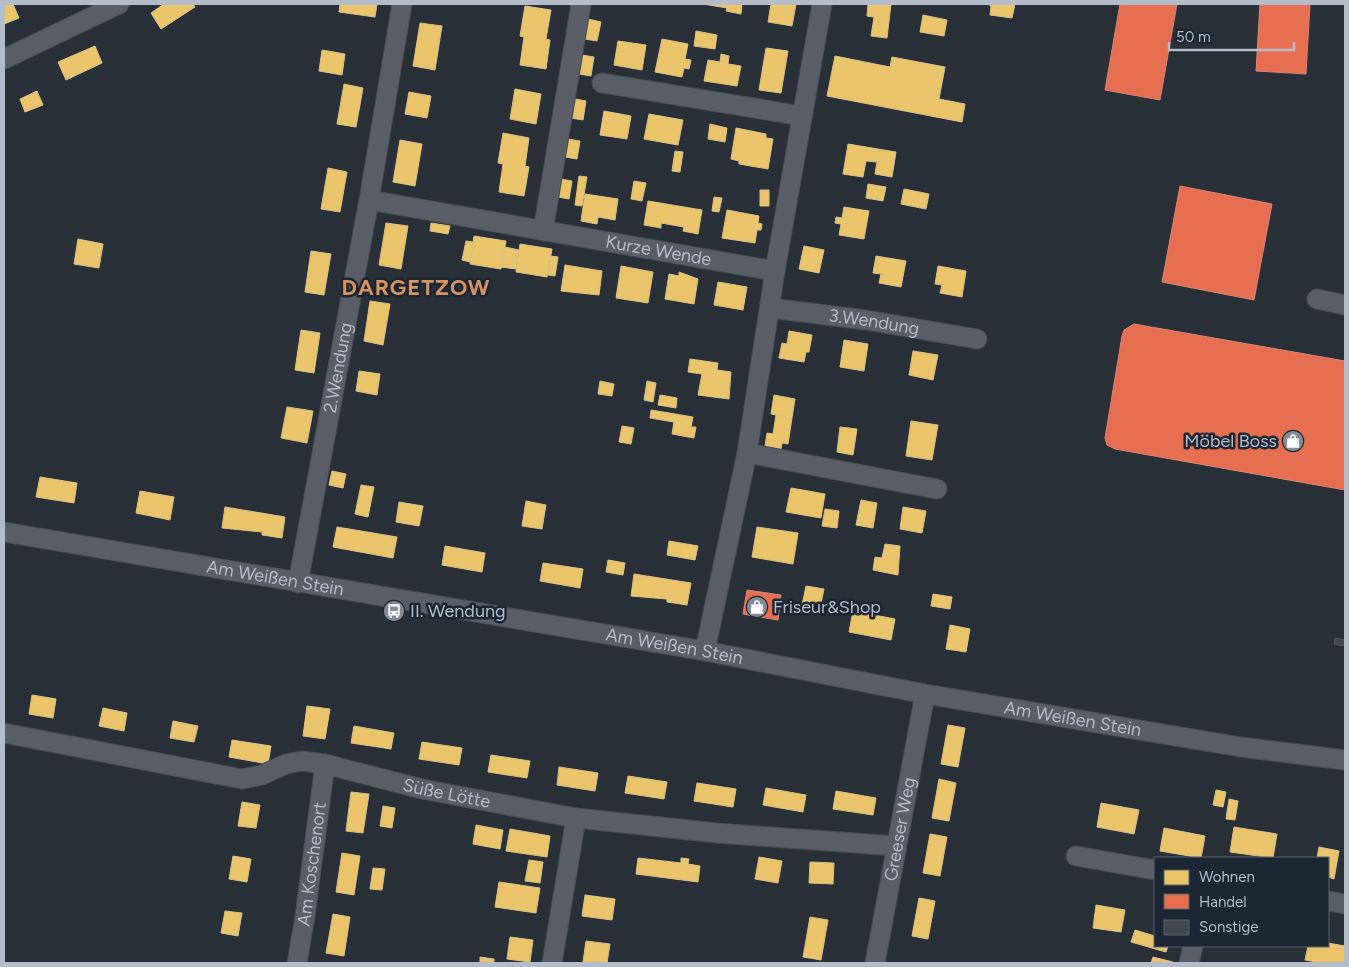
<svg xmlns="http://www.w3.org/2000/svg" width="1349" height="967" font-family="Figtree,sans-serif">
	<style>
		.homes { fill: #e9c46a; stroke: #d9c286 }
		.shops { fill: #e76f51; stroke: #d88675 }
		.building { fill: #444950; stroke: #52575f }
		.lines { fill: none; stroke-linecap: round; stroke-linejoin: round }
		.minor-casing { stroke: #484c53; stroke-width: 21 }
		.minor { stroke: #5a5e66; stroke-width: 19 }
		.labels { text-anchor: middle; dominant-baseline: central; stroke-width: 5; stroke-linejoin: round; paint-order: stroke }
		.street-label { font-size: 18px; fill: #b4bcc9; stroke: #1d2633 }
		.poi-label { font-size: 18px; fill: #b4bcc9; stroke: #1d2633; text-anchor: start }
		.district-label { font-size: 22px; font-weight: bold; letter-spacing: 1px; fill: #d59563; stroke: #1d2633 }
	</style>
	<rect width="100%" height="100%" fill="#2a3038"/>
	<path class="homes" d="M4,4H13L19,18L4,24Z
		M164,4H193L195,7L161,29L151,13Z
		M340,4H377L375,17L339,12Z
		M703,4H742L741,14L726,11L727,8Z
		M771,4H796L792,26L768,22Z
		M868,4H891L887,38L871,36L874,17L867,16Z
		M988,4H1015L1012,18L990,15L991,6Z
		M525,6L551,10L546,39L550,40L546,69L520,65L524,37L520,36Z
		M923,15L947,20L944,36L920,32Z
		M588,19L601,22L597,41L585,39Z
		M420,23L442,26L435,70L413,66Z
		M696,31L717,35L715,49L694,46Z
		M662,39L688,44L685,59L691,60L689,69L684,68L682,77L655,72Z
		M618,41L646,45L642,70L614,65Z
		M95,46L102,63L66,80L58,62Z
		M766,48L788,51L781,93L759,90Z
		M322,50L345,54L342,75L319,71Z
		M721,54L729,56L728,64L741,66L737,86L704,81L708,60L720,62Z
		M582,55L594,57L591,76L579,74Z
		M835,56L890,67L892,57L945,67L939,99L965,104L962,122L827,96Z
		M344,84L363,88L356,127L337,124Z
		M515,89L541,94L536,124L510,119Z
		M37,91L43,105L25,112L20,99Z
		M409,92L431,96L427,118L405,114Z
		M575,99L586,101L583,120L571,118Z
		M604,111L631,116L627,139L600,135Z
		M649,114L683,120L678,145L644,139Z
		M710,124L727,128L725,142L708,139Z
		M736,128L766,134V138L773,139L768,169L739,164V161L731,159Z
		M503,133L529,138L525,166L529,167L524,196L499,192L503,164L498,163Z
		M568,139L580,141L577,159L565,157Z
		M400,140L422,144L415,186L393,182Z
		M848,144L896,152L892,177L875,174L877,162L866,161L863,177L843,174Z
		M675,151L683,152L680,172L672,171Z
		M328,168L347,172L340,212L321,209Z
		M579,176L587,177L582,206L575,205Z
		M561,179L572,181L569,199L558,197Z
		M634,181L646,183L642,201L631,199Z
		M868,184L886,187L883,201L866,198Z
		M904,189L929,194L926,209L901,204Z
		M760,190H769V206H760Z
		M585,194L618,199L615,220L598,217L597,224L581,221Z
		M714,197L722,198L719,212L712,211Z
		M648,201L702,210L698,234L683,231L684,227L661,223V228L644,225Z
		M844,207L869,211L864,239L839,235L841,224L835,223L836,217L842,218Z
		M727,210L759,216L758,223L762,224L761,230H757L755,243L722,238Z
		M386,223L408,226L401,269L379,265Z
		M431,223L450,226L448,234L430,231Z
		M474,236L506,241L501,269L470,264Z
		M78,239L103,244L99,268L74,264Z
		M466,241L473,242L470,262L462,260Z
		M520,244L552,249L547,277L516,272Z
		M804,246L824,250L819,273L799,269Z
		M505,247L519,250L516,269L501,267Z
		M311,251L331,254L324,295L305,292Z
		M551,256L558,257L555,276L548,275Z
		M876,256L906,261L901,287L879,283L881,274L873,273Z
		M565,265L602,271L599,295L561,291Z
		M621,266L653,272L648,303L616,298Z
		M938,266L966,271L962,297L940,293L942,285L935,284Z
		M679,272L698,279L694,304L665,299L669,274L679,276Z
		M718,282L747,287L743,310L714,305Z
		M370,301L390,304L383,345L364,341Z
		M301,330L320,333L314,373L295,370Z
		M789,331L812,335L809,352H806L804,362L779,358L782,343L787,344Z
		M844,340L868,344L864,371L840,367Z
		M913,351L938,355L933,380L909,375Z
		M690,359L718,363L717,370L731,372L729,399L698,395L702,374L688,372Z
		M359,371L380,374L377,395L356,391Z
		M600,381L614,384L612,396L598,394Z
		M647,381L656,383L653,402L644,400Z
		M660,395L677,398L676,408L658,405Z
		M774,395L795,399L792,418L771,414Z
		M287,407L313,411L307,443L281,438Z
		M651,410L693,417L691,427H696L694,438L672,434L674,422L650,418Z
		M776,415L792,418L788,444L782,443L781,449L765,446L767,433L773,434Z
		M911,421L938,425L932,460L906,456Z
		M622,426L634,428L631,444L619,442Z
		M840,427L857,429L853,455L837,452Z
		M332,471L346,474L343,488L329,485Z
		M40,477L77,483L74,503L36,497Z
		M361,485L374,487L368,517L355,514Z
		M791,488L825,494L821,518L786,512Z
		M140,491L174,497L170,520L136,513Z
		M861,500L877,503L873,528L856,525Z
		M526,501L546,505L542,529L522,526Z
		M399,502L423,506L419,526L396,522Z
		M225,507L285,517L282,538L262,535V532L222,528Z
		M903,507L926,511L922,533L900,529Z
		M825,509L839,511L837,528L822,526Z
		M337,527L397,537L393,558L333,547Z
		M757,527L798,533L793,564L752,557Z
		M669,541L698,546L695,560L667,555Z
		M885,544L900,546L898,575L873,570L875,557L882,558Z
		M445,546L485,553L482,572L442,565Z
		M608,560L625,563L623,575L606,572Z
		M543,563L583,569L580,588L540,581Z
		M634,574L691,583L687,605L667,602V599L631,596Z
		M806,586L824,589L819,613L801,610Z
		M933,594L952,597L950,609L931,606Z
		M853,611L895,619L891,640L849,632Z
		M950,625L970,629L966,652L946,649Z
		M32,695L56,699L53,718L29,714Z
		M307,706L330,709L325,739L303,736Z
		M103,708L127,713L124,731L99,726Z
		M173,721L198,726L194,742L170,738Z
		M948,725L965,728L958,767L941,764Z
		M354,726L394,733L391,749L351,743Z
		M232,740L271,746L268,764L229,757Z
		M422,742L462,748L459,765L419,759Z
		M491,755L530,761L527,778L488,772Z
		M559,767L598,773L595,791L557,785Z
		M628,776L667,782L664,799L625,793Z
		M939,779L956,783L949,821L932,818Z
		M697,783L736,789L733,807L694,801Z
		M766,788L806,795L803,812L763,805Z
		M1216,790L1226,792L1223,807L1213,805Z
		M836,791L876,798L873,815L833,809Z
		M351,792L369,794L363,833L346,831Z
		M1229,799L1238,801L1235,820L1226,819Z
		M242,802L260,805L256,828L238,826Z
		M1101,803L1139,810L1134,834L1097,827Z
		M383,806L395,808L392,828L380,826Z
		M476,825L503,830L500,849L473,844Z
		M1234,827L1277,834L1273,858L1230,852Z
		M1164,828L1205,836L1201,858L1160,851Z
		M510,829L550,836L547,857L506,851Z
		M930,834L947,837L940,876L923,873Z
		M1319,847L1339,851L1334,879L1328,877V858H1317Z
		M342,853L360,856L354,895L336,892Z
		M233,856L251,859L247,882L229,879Z
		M759,857L782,861L778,883L755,879Z
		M638,858L681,863V858L689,859L688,864L700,866L698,882L636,874Z
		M529,860L543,862L540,883L525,881Z
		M810,862L834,863L833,884L809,883Z
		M373,868L385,869L382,890L370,889Z
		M499,882L540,888L536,913L495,907Z
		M585,895L615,899L612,920L582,916Z
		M919,898L935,901L928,939L912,936Z
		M1096,905L1125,910L1121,932L1093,928Z
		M225,911L242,913L238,936L221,933Z
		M333,914L350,917L344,956L326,953Z
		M810,917L828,920L821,960L803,957Z
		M1135,930L1155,936V946H1168L1166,952L1131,942Z
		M510,937L533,940L530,962L507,959Z
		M586,941L610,944L607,963L583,962Z
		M1328,943L1345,946V963H1322L1305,960L1308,946H1328Z
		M480,957L494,959V963H480Z
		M1153,957L1173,962L1172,963H1151Z"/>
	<path class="shops" d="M1120,4H1177L1160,100L1105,90Z
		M1260,4H1310L1306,74L1256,71Z
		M1180,186L1272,204L1254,300L1162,282Z
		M1134,324L1345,361V490L1115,449L1107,445L1105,438L1122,336L1124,330Z
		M747,590L781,595L778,620L743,614Z"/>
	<path class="building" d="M1335,638L1345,640L1343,646L1334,644Z"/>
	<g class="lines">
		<g class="minor-casing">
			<g id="minor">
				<path d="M4,59L119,4"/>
				<path d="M602,83L802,116"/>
				<path id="s1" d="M369,200L775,271"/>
				<path d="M543,231L581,4"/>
				<path d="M1317,299L1345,305"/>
				<path id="s2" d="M770,308L866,320L977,339"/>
				<path d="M747,453L937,489"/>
				<path id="s3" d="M4,532L705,651L925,694L1241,747L1345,760"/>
				<path id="s4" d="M298,583L369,200L402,4"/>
				<path d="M705,651L747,453L775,271L822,4"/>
				<path id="s5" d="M4,733L242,779L262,775L286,764L302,761L325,764L422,789L576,818L717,833L896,846"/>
				<path d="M1076,856L1155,870"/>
				<path d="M1328,901L1345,904"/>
				<path id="s6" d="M297,963L305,916L325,764"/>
				<path d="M552,963L576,818"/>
				<path id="s7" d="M875,963L925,694"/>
				<path d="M1189,963L1193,946"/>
			</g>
		</g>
		<use href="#minor" class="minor"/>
	</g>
	<defs>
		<g id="shop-disc" transform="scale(1.125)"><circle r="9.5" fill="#848b96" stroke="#1d2633"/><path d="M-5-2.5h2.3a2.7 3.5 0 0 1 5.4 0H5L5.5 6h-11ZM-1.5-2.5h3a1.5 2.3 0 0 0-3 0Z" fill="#fff"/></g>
		<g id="bus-disc" transform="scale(1.125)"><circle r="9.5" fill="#848b96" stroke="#1d2633"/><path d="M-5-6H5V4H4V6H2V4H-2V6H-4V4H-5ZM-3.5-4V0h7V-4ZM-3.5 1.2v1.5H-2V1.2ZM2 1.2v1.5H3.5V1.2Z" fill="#fff"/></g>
	</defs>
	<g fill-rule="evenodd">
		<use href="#shop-disc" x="1293" y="441"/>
		<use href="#shop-disc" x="757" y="607"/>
		<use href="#bus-disc" x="394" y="611"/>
	</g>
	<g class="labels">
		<g class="street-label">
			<text stroke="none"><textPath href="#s1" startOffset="294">Kurze Wende</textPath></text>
			<text stroke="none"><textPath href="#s2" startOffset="105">3.Wendung</textPath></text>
			<text stroke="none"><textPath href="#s4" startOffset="219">2.Wendung</textPath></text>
			<text stroke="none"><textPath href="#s3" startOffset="275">Am Weißen Stein</textPath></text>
			<text stroke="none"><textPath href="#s3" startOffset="680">Am Weißen Stein</textPath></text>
			<text stroke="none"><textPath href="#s3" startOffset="1085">Am Weißen Stein</textPath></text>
			<text stroke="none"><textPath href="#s5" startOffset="454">Süße Lötte</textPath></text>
			<text stroke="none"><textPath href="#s7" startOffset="136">Greeser Weg</textPath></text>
			<text stroke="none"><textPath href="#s6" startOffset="100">Am Koschenort</textPath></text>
		</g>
		<g class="poi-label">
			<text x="1277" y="441" text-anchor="end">Möbel Boss</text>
			<text x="773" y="607">Friseur&amp;Shop</text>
			<text x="410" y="611">II. Wendung</text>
		</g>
		<g class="district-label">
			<text x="416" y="287">DARGETZOW</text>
		</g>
	</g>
	<rect width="1349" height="967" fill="none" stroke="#b4bcc9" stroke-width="10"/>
	<rect x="1154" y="857" width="175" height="90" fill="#1d2633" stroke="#59626f"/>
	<rect x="1164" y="870" width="25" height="15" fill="#e9c46a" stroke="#59626f"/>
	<text x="1199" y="882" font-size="15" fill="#b4bcc9">Wohnen</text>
	<rect x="1164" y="894" width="25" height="15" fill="#e76f51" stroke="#59626f"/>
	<text x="1199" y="907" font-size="15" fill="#b4bcc9">Handel</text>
	<rect x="1164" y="920" width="25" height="15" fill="#444950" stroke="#59626f"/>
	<text x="1199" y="932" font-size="15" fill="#b4bcc9">Sonstige</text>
	<path d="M1169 42v8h125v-8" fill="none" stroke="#b4bcc9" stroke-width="2.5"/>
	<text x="1176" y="42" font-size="15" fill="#b4bcc9" stroke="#1d2633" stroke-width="4" paint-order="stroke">50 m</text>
</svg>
